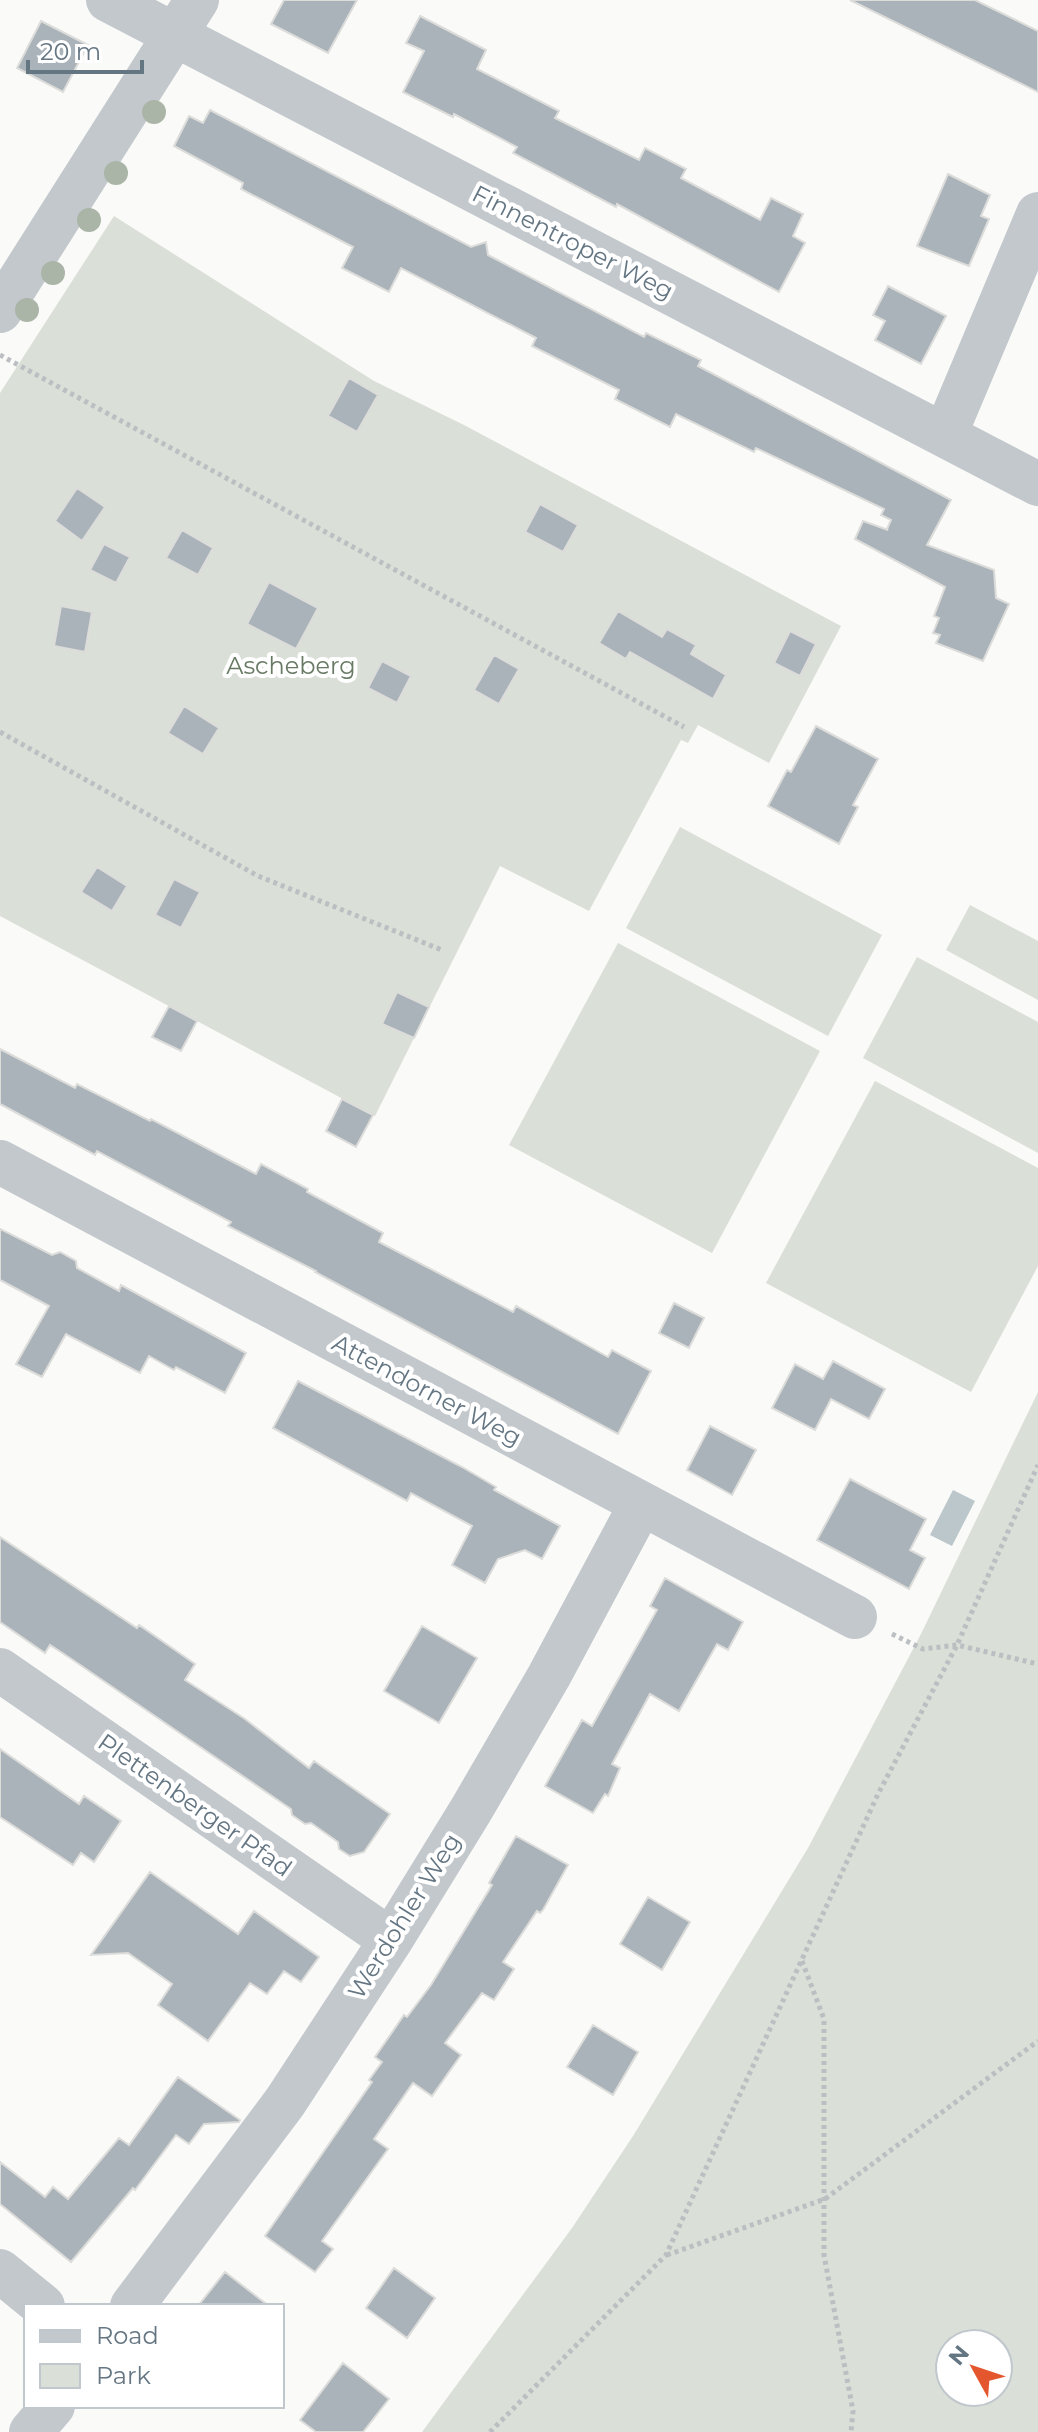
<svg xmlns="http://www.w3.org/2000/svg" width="1038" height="2432" font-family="Montserrat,sans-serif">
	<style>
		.green { fill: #dadfd7; fill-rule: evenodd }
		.water { fill: #bbc7cb }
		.building { fill: #aab3b9; stroke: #dcdcda; stroke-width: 2 }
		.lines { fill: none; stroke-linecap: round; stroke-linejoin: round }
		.path { stroke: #bbbfc2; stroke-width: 5; stroke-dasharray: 4 4; stroke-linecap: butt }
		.minor { stroke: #c3c8cc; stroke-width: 44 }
		.tree { fill: #aab4a7 }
		.labels { text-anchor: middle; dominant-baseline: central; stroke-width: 8; stroke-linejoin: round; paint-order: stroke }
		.street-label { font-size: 24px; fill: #657683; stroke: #fff }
		.park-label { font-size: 24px; fill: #687a64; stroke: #fff }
	</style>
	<rect width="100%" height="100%" fill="#fafaf8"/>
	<path class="green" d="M114,216L374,381L462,424L841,626L769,763L698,725L688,743L681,740L589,911L500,866L375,1116L0,916V393Z
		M680,827L882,935L828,1036L626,928Z
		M970,905L1038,941V1000L946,950Z
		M618,943L820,1051L712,1253L509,1145Z
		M917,957L1038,1022V1153L863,1058Z
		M875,1081L1038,1168V1266L971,1392L766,1283Z
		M1038,1392V2432H422L572,2228L633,2136L808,1848L921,1634ZM950,2344H998V2392H950Z"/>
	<path class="water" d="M953,1490L975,1501L952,1546L930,1535Z"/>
	<path class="building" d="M284,0H357L328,53L271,24Z
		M850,0H975L1038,31V92Z
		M420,16L486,50L477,69L559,111L555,118L639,160L645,148L686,169L681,178L760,220L771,198L803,214L793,236L805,243L779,292L617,204L616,207L513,153L517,147L454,114L453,117L403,92L424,51L406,43Z
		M41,21L88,45L63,92L17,68Z
		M210,110L471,247L486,242L488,255L644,337L646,333L701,360L698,366L951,500L927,545L994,570L996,598L1009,604L983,661L936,643L940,635L933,633L939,618L934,616L945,587L855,539L863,521L888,530L887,529L891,520L881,515L884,509L756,448L754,452L676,414L670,427L615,399L619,390L532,346L536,338L401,268L389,292L342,268L353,247L241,189L243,183L174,146L189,116L203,123Z
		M948,174L990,195L981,216L989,219L969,266L917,246Z
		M888,286L946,316L921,364L875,340L885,321L873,315Z
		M349,378L378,395L357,432L328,416Z
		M77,488L105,507L82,541L55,521Z
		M540,504L578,525L563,552L525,532Z
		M182,530L213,548L198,575L166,558Z
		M104,544L130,557L116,583L90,570Z
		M269,582L318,608L296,649L247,624Z
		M61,606L92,612L85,652L54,646Z
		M618,611L662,637L667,629L696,645L691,654L726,675L713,699L630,652L626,659L599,643Z
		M790,631L816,644L800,676L774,663Z
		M494,655L519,669L499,704L474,690Z
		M382,661L411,676L397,703L368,688Z
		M184,706L219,728L203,754L168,733Z
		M816,726L878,759L853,805L858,807L839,844L768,806L787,770L791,772Z
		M97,867L127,886L112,911L81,892Z
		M174,879L200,892L181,928L155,915Z
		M397,992L429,1007L414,1038L382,1024Z
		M169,1006L197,1021L181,1051L152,1037Z
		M0,1049L75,1088L77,1084L150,1121L151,1119L256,1174L261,1164L308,1189L307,1192L383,1233L379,1242L513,1312L516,1306L608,1357L612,1350L651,1371L618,1434L315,1272L316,1271L228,1226L231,1222L97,1151L95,1155L0,1104Z
		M342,1099L373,1115L356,1147L326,1131Z
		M0,1229L52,1255L60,1252L76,1261L77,1268L119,1291L121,1285L246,1353L225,1393L176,1367L174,1370L149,1356L140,1373L66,1334L42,1377L16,1364L49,1306L0,1280Z
		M674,1303L704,1318L689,1348L659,1333Z
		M833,1361L885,1389L869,1419L831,1399L815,1430L772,1408L795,1364L823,1379Z
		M298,1381L462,1467L496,1487L494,1490L560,1526L542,1559L525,1550L498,1559L485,1583L452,1565L472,1526L411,1493L407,1501L273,1428Z
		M710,1426L756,1450L732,1495L687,1470Z
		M850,1479L926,1519L910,1550L925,1558L909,1589L817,1540Z
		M0,1537L137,1628L139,1625L195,1664L185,1680L245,1719L309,1768L314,1761L390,1814L364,1852L350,1856L339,1849L338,1842L311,1823L305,1824L292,1815L291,1809L70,1658L50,1645L45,1653L0,1622Z
		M665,1578L743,1622L728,1650L717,1644L679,1711L650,1694L612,1764L620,1768L608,1796L605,1794L593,1813L545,1786L582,1720L592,1726L657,1610L650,1606Z
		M422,1626L477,1658L439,1723L384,1691Z
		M0,1749L79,1804L84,1796L121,1821L94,1862L81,1853L73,1865L0,1817Z
		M516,1836L568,1865L543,1910L540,1913L537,1911L503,1962L514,1969L494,2000L482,1993L445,2043L461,2055L432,2096L413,2083L374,2139L388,2149L322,2241L333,2249L315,2272L265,2236L372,2082L369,2080L382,2062L375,2057L404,2015L407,2017L431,1985L492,1885L489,1883Z
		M150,1872L238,1934L254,1911L319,1957L301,1982L284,1971L267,1994L250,1983L208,2041L158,2005L172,1984L128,1953L91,1955Z
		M648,1897L690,1922L662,1970L620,1944Z
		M593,2025L638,2052L613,2095L567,2067Z
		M178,2077L240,2120L239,2122L204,2124L189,2144L176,2135L135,2190L133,2188L71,2262L0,2204V2162L45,2197L53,2187L68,2199L119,2138L129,2145Z
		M394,2268L435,2298L407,2338L366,2308Z
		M225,2272L269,2306H198Z
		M343,2363L389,2399L363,2432H316L300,2420Z"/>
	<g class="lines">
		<path class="path" d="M0,355L684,727
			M0,732L258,876L442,950
			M892,1634L923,1649L957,1645L1038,1664
			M802,1961L824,2019V2255L853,2411L851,2432
			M667,2255L825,2199L1038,2041
			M490,2432L666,2255L878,1794L957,1645L1038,1465"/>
		<path class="minor" d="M108,0L1038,484
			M0,311L197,0
			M945,435L1038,214
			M0,1162L855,1617
			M0,1670L391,1940
			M0,2271L43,2306
			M132,2306L285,2102L391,1940L471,1810L549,1676L641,1504
			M31,2432L53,2406"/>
	</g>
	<g class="tree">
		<circle cx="154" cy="112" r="12"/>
		<circle cx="116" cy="173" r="12"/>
		<circle cx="89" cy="220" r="12"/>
		<circle cx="53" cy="273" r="12"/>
		<circle cx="27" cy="310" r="12"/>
	</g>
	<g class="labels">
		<g class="street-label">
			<text transform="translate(573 242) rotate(27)">Finnentroper Weg</text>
			<text transform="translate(427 1390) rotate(28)">Attendorner Weg</text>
			<text transform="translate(195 1805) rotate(35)">Plettenberger Pfad</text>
			<text transform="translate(404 1916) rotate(-58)">Werdohler Weg</text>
		</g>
		<g class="park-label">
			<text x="291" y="665">Ascheberg</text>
		</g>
	</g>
	<rect x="24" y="2304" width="260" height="104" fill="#ffffff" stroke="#c1c8cd" stroke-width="2"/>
	<rect x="40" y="2330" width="40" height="12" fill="#c3c8cc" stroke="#c1c8cd" stroke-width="2"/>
	<text x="96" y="2344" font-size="24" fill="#657683">Road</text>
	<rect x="40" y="2364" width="40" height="24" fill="#dadfd7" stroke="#c1c8cd" stroke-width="2"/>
	<text x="96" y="2384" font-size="24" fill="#657683">Park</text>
	<g transform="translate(974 2368) rotate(310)"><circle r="38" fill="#ffffff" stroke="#c1c8cd" stroke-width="2"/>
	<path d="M0-6L14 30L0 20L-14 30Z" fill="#e4572e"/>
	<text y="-12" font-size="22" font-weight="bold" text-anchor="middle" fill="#657683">N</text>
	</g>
	<path d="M28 60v12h114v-12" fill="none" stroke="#657683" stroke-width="4"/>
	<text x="40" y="60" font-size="24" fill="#657683" stroke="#ffffff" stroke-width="6" paint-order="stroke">20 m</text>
</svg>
